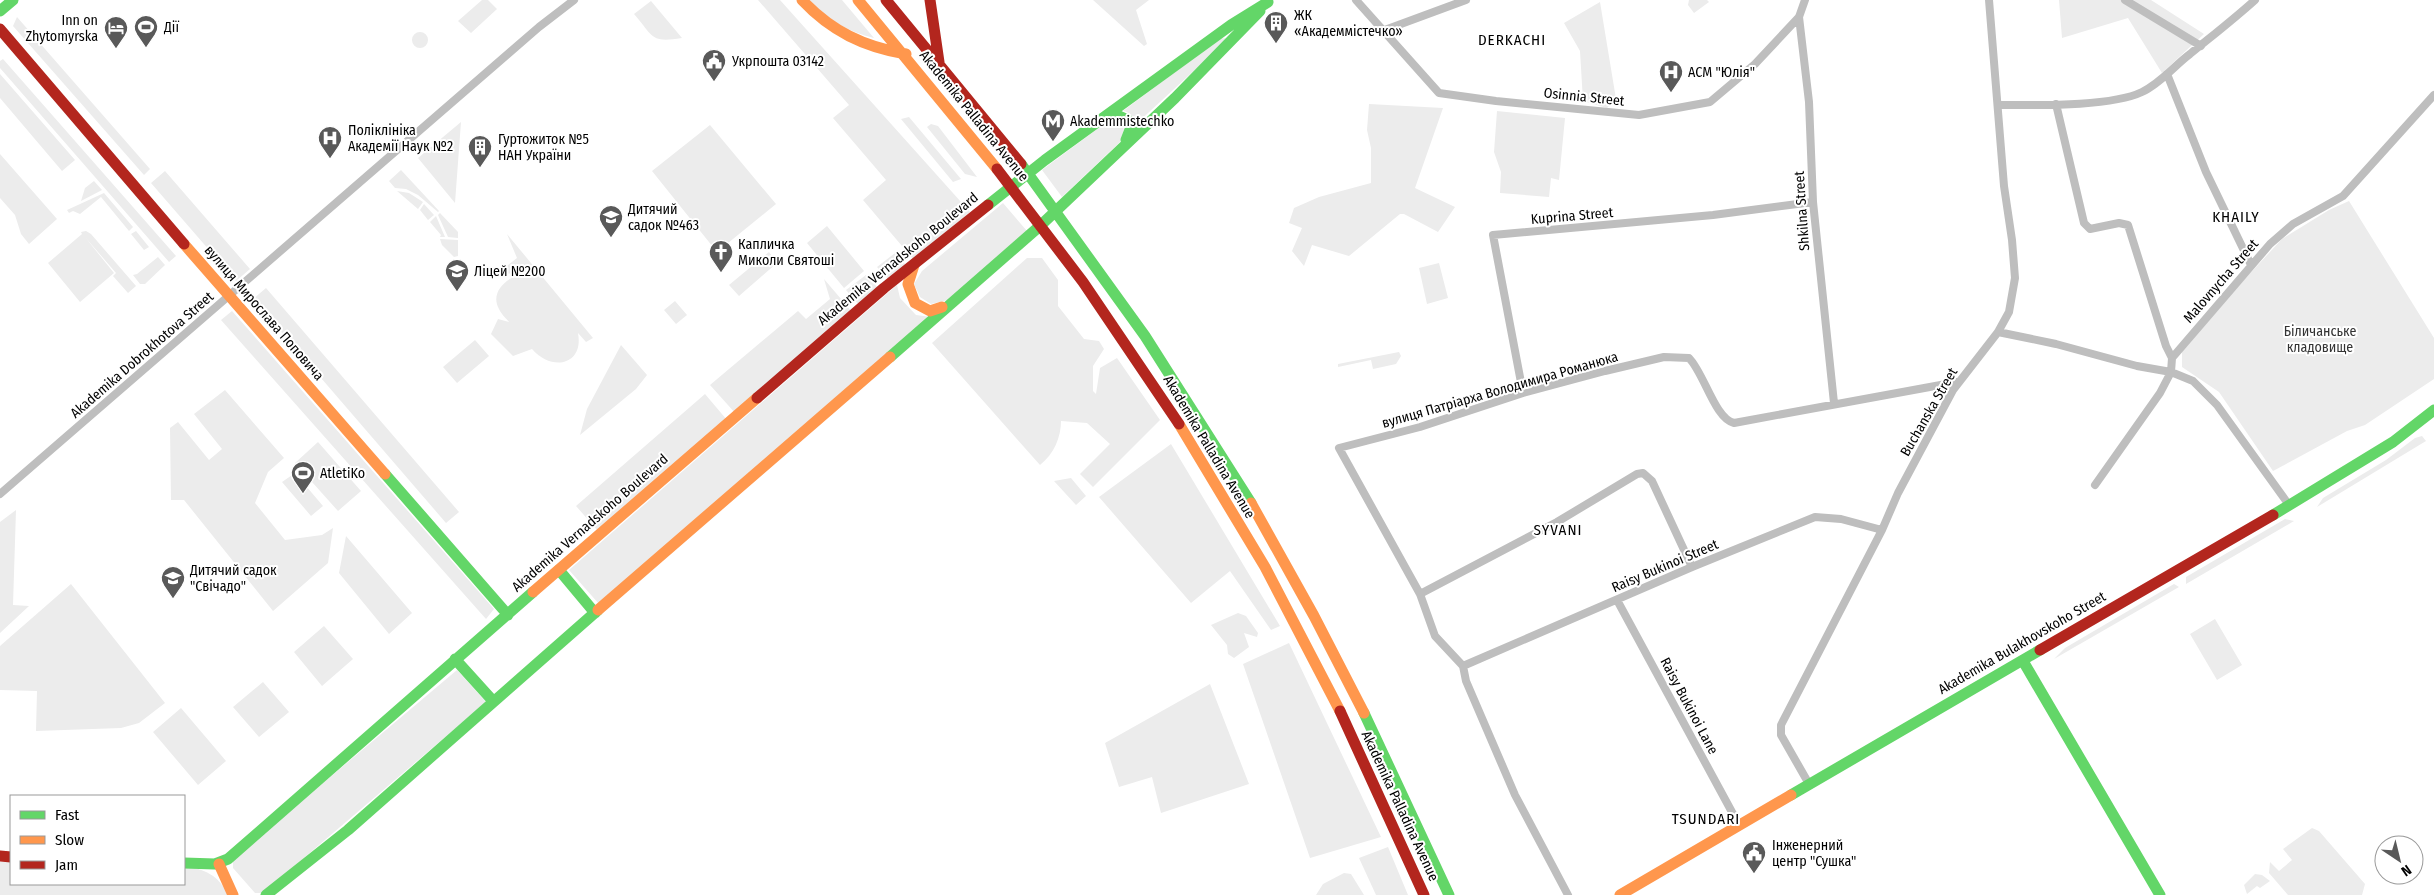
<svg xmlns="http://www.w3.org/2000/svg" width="2434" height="895" font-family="'Fira Sans Condensed',sans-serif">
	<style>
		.green { fill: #ececec }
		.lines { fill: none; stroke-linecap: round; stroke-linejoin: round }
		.street { stroke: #bebebe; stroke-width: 8 }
		.fast { stroke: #63d668; stroke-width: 11 }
		.slow { stroke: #ff974d; stroke-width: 11 }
		.jam { stroke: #b3261e; stroke-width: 11 }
		.labels { text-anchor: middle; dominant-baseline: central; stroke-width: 4; stroke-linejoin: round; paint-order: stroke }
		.poi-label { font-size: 14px; fill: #000; stroke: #fff; text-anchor: start }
		.street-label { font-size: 14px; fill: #000; stroke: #fff }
		.park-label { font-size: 14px; fill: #333; stroke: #fff }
		.neighbourhood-label { font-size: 15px; letter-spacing: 1px; fill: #000; stroke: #fff }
	</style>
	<rect width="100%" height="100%" fill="#fff"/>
	<path class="green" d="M482,0H488L497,9L471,33L458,21Z
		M758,0H780L970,212L913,259L863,200L886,180L833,118L849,105Z
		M808,0H842L874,38C849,32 825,19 808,0Z
		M1093,0H1149L1136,10L1147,44L1144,46Z
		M1689,0H1707L1709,2L1694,13L1688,5Z
		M2059,0H2151L2204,34L2162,73L2128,18L2062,38Z
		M651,1L682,38C650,43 654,37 634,14Z
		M1600,2L1616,99L1607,108L1583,101L1580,51L1564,23Z
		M17,17L150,169L144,175L13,26Z
		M412 40a8 8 0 1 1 16 0a8 8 0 1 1-16 0Z
		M1226,38L1223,44L1135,125C1134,118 1131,112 1123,111L1219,39Z
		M3,59L176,256L169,262L0,68V61Z
		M0,74L75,160L62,171L0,98Z
		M1369,104L1443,108L1415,188L1455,207L1438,232L1404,214H1400L1349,256L1312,245L1304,266L1292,251L1302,228L1289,223L1294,208L1319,197L1371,183V148L1367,130Z
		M1497,111L1565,118L1559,180L1551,178L1549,197L1500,193L1501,172L1494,152Z
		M909,117L961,179L953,182L901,119Z
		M1113,121L1120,123L1124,129L1120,142L1062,197L1042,170L1104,124Z
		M461,122L455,203L418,158Z
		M931,124L938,126L977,177L965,174L927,127Z
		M710,125L776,204L717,252L652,171Z
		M0,154L57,219L29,244L21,234L15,215L0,198Z
		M401,170L439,211L438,212L418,195L406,189L395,188L389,181Z
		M165,171L250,269L236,281L151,183Z
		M94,181L102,190L81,201L85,188Z
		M397,191L409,193L423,202L418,209Z
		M104,193L133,227L129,231L101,197L80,214L73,211L69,213L67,210Z
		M2349,201L2434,338V379L2365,425L2347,431L2273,471L2219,392L2182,367V351L2218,308L2282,239L2329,210Z
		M1003,203L1027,231L948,300L931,304L920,297L914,284L922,271Z
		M424,204L434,215L428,220L420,210Z
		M440,213L458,232V238L448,237L438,215Z
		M436,216L445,237H440L441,235L430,222Z
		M827,226L864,271L844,288L807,243Z
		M86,231L91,234L136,286L128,293L113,276L116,273L85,237L114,273L80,302L48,263L82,234L81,232Z
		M136,231L149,247L144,250L131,234Z
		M507,234L593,338L586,342L578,333C584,365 552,372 532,349L513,356L491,334L498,319L509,322C506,318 501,314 499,309C490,293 505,279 519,275L499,272L517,258Z
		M440,239L458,240V256L454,257L442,245Z
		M769,252L777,263L739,296L729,285Z
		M895,253L906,265L889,280L877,267Z
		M158,257L165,265L145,284H140L133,275L137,274Z
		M1027,258H1042L1058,280V306L1084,339L1099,341L1104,349L1093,366V391L1096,394L1100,368L1117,358L1160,420L1093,487L1080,474L1110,444L1087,423L1061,421C1061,437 1054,454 1040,465L932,343Z
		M1439,263L1448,298L1427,304L1419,268Z
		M866,275L879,289L860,306L846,290Z
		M824,279L853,313L736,414L710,385L798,311L806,319L830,299Z
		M897,285L900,298L916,315L931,317L599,604L569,570Z
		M266,288L459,512L446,523L253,299Z
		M675,301L687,315L676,324L664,310Z
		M232,311L494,609L486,619L221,320Z
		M475,340L489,356L457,383L443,367Z
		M621,345L647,375L636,389L580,435L587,409Z
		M1399,352L1401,356L1396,364L1373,369L1371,360L1338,367V364Z
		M225,390L284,458L268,472L255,503L285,540L322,535L333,528L328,563L273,611L184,500H171L170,428L178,422L209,460L222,449L194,414Z
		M705,394L727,420L598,531L576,506Z
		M2422,436L2426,441L2317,507L2323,498L2386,460L2415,438Z
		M318,442L361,491L338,511L295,463Z
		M1171,444L1280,626L1271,630L1230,571L1191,603L1099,497Z
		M295,473L323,506L311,516L282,482Z
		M1071,478L1086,496L1076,505L1054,481Z
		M16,510L13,605L29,606L0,633V522Z
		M2285,519L2294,521L2186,584V577Z
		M346,536L412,613L389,634L339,573Z
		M71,584L165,703L139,723L121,728L36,731L37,691L0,690V646Z
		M2174,584L2179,587L2054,659L2065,648Z
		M1238,613L1246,616L1258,633L1257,637L1244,633L1249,647L1234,658L1228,654L1227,645L1211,625Z
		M2215,619L2242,665L2217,680L2190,634Z
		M324,626L353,659L322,686L294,652Z
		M1289,643L1381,837L1310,858L1243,664Z
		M457,670L486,702L263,893H255L233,868V859Z
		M263,682L289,712L259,737L233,707Z
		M1210,684L1249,784L1161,813L1152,777L1119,787L1105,743Z
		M181,708L226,761L198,785L153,732Z
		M2312,828L2319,831L2365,884L2362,895H2288L2269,873L2270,862L2279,871L2292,860L2283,849Z
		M1388,847L1408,895H1376L1359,858Z
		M0,862H11V884H184V866C204,869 219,875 228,895H0Z
		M1344,873L1351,874L1364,895H1316L1323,884Z
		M2255,874L2262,875L2270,881L2260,888L2257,886L2247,894L2244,885Z"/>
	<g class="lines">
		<path class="street" d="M1356,0L1439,93L1496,101L1639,115L1710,102L1755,64L1799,17L1805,0
			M2125,0L2201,46
			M1799,17L1809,102L1813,202L1834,403
			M1382,31L1466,0
			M2167,74L2206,172L2251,265
			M2056,104L2084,223L2090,229L2119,223L2128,225L2166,346L2172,358
			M1998,105C2034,105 2111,107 2142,92C2161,83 2174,66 2190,54C2212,36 2234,19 2255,0
			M1998,332L2056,344L2137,366L2171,372L2193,381L2217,405L2289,505
			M1523,393L1493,235L1713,215L1813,202
			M2095,485L2160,393L2171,372L2172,358L2270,244L2293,224L2343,196L2434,95
			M0,494L539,27L574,0
			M1420,594L1557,522L1637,474L1643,473L1652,481L1692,567
			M1617,600L1739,825
			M1463,666L1692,567L1815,517L1841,519L1882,530
			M1809,784L1781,735V725L1882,530L1898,493L1953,390L1998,332L2009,312L2015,278L2012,240L2004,186L1989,0
			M1568,895L1515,795L1466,681L1463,666L1435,636L1420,594L1339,448L1420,427L1523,393L1605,371L1664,357L1689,358C1704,373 1715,419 1734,423L1957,382"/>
		<path class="fast" d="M0,11L13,0
			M1106,117L1119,116L1128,120L1131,127L1126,140
			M1021,164L1145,336L1251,503
			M988,205L1045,160L1231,25L1268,2
			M890,357L1041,225L1175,98L1260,11
			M385,474L508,615
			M2273,515L2393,442L2434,410
			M559,570L595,613
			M455,659L493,701
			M2023,661L2160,895
			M1364,713L1449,895
			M1791,795L2040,650
			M184,863L215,864L228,859L533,592
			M266,895L348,830L598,610"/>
		<path class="slow" d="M802,0C831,31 864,47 906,54
			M858,0L997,169
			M184,244L385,474
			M914,265L908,284L915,303L930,311L942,307
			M1179,424L1265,567L1340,711
			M1251,503L1314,616L1364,713
			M533,592L757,398
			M598,610L890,357
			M219,864L233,895
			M1620,895L1791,795"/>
		<path class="jam" d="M886,0L1021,164
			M930,0L939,62
			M0,29L184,244
			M997,169L1083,282L1179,424
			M757,398L884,288L988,205
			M2040,650L2273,515
			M1340,711L1424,895
			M0,856L11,857"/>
	</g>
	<defs>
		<g id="building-pin" transform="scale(1.25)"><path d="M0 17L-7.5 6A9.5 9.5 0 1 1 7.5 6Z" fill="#595959" stroke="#fff"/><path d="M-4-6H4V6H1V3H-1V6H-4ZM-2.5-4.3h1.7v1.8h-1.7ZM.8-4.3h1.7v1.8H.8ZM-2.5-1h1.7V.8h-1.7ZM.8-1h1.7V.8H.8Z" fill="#fff"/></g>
		<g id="stadium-pin" transform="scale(1.25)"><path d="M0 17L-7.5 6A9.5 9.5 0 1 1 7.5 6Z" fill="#595959" stroke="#fff"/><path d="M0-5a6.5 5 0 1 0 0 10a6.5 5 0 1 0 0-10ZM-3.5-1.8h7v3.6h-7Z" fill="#fff"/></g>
		<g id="hotel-pin" transform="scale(1.25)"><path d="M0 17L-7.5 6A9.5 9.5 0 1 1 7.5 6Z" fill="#595959" stroke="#fff"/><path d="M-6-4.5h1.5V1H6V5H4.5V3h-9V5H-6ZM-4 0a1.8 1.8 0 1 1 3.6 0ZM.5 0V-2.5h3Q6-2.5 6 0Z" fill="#fff"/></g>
		<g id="civic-pin" transform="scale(1.25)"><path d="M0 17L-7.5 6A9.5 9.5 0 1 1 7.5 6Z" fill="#595959" stroke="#fff"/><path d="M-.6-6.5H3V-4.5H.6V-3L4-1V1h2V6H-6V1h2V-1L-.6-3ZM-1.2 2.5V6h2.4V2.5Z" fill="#fff"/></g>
		<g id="hospital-pin" transform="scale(1.25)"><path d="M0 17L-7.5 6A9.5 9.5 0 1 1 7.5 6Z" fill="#595959" stroke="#fff"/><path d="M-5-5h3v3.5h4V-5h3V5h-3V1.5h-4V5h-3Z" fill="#fff"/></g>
		<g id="metro-pin" transform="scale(1.25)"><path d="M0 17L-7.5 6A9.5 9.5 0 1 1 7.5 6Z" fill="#595959" stroke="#fff"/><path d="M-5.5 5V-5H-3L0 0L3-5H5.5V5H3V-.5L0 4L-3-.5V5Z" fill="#fff"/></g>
		<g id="school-pin" transform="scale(1.25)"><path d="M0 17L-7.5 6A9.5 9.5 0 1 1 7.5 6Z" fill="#595959" stroke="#fff"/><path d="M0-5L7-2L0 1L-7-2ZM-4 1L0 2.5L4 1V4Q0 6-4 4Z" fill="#fff"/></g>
		<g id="church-pin" transform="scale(1.25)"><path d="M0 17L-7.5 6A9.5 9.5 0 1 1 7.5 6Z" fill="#595959" stroke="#fff"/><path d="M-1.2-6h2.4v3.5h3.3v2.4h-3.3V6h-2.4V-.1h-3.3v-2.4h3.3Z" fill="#fff"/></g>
	</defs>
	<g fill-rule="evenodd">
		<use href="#building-pin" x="1276" y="23"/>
		<use href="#stadium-pin" x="146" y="27"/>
		<use href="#hotel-pin" x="116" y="28"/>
		<use href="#civic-pin" x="714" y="61"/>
		<use href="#hospital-pin" x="1671" y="72"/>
		<use href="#metro-pin" x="1053" y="121"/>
		<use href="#hospital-pin" x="330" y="138"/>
		<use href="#building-pin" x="480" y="147"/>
		<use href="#school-pin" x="611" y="217"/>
		<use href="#church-pin" x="721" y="252"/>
		<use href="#school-pin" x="457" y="271"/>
		<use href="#stadium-pin" x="303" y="473"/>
		<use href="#school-pin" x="173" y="578"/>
		<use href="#civic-pin" x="1754" y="853"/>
	</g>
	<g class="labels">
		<g class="poi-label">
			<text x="1294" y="15">ЖК<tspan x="1294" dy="16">«Академмістечко»</tspan></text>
			<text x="98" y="20" text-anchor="end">Inn on<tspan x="98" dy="16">Zhytomyrska</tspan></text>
			<text x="164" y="27">Дії</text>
			<text x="732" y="61">Укрпошта 03142</text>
			<text x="1688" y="72">АСМ "Юлія"</text>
			<text x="1070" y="121">Akademmistechko</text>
			<text x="348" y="130">Поліклініка<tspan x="348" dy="16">Академії Наук №2</tspan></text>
			<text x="498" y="139">Гуртожиток №5<tspan x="498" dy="16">НАН України</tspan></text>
			<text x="628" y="209">Дитячий<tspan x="628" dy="16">садок №463</tspan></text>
			<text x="738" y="244">Капличка<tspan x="738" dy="16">Миколи Святоші</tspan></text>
			<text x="474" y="271">Ліцей №200</text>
			<text x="320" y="473">AtletiKo</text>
			<text x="190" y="570">Дитячий садок<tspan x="190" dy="16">"Свічадо"</tspan></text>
			<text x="1772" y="845">Інженерний<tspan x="1772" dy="16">центр "Сушка"</tspan></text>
		</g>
		<g class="street-label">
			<text transform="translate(1584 97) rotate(6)">Osinnia Street</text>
			<text transform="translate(974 116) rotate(51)">Akademika Palladina Avenue</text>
			<text transform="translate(1802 211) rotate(-94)">Shkilna Street</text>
			<text transform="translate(1572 216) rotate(-5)">Kuprina Street</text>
			<text transform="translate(898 259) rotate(-39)">Akademika Vernadskoho Boulevard</text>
			<text transform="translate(2221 281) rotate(-49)">Malovnycha Street</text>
			<text transform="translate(264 313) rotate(49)">вулиця Мирослава Поповича</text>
			<text transform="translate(142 355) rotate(-41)">Akademika Dobrokhotova Street</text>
			<text transform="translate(1500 390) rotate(-16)">вулиця Патріарха Володимира Романюка</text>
			<text transform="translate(1929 412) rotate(-60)">Buchanska Street</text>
			<text transform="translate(1209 447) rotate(59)">Akademika Palladina Avenue</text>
			<text transform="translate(590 523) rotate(-41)">Akademika Vernadskoho Boulevard</text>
			<text transform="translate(1665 566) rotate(-23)">Raisy Bukinoi Street</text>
			<text transform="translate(2022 643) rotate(-30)">Akademika Bulakhovskoho Street</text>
			<text transform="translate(1689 706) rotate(62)">Raisy Bukinoi Lane</text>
			<text transform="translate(1400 806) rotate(65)">Akademika Palladina Avenue</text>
		</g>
		<g class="park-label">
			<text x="2320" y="331">Біличанське<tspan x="2320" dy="16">кладовище</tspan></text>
		</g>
		<g class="neighbourhood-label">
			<text x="1512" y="40">DERKACHI</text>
			<text x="2236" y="217">KHAILY</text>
			<text x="1558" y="530">SYVANI</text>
			<text x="1706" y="819">TSUNDARI</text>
		</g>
	</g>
	<rect x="10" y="795" width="175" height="90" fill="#ffffff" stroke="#999999"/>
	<rect x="20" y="811" width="25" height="8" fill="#63d668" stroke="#999999"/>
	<text x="55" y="820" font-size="15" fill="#000000">Fast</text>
	<rect x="20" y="836" width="25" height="8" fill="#ff974d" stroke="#999999"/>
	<text x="55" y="845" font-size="15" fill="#000000">Slow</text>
	<rect x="20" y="861" width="25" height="8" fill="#b3261e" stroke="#999999"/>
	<text x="55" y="870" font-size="15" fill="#000000">Jam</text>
	<g transform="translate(2399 860) rotate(145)"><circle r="24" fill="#ffffff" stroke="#999999"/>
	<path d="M0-4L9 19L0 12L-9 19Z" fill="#595959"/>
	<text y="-8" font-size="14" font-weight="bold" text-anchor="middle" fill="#000000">N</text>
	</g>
</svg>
